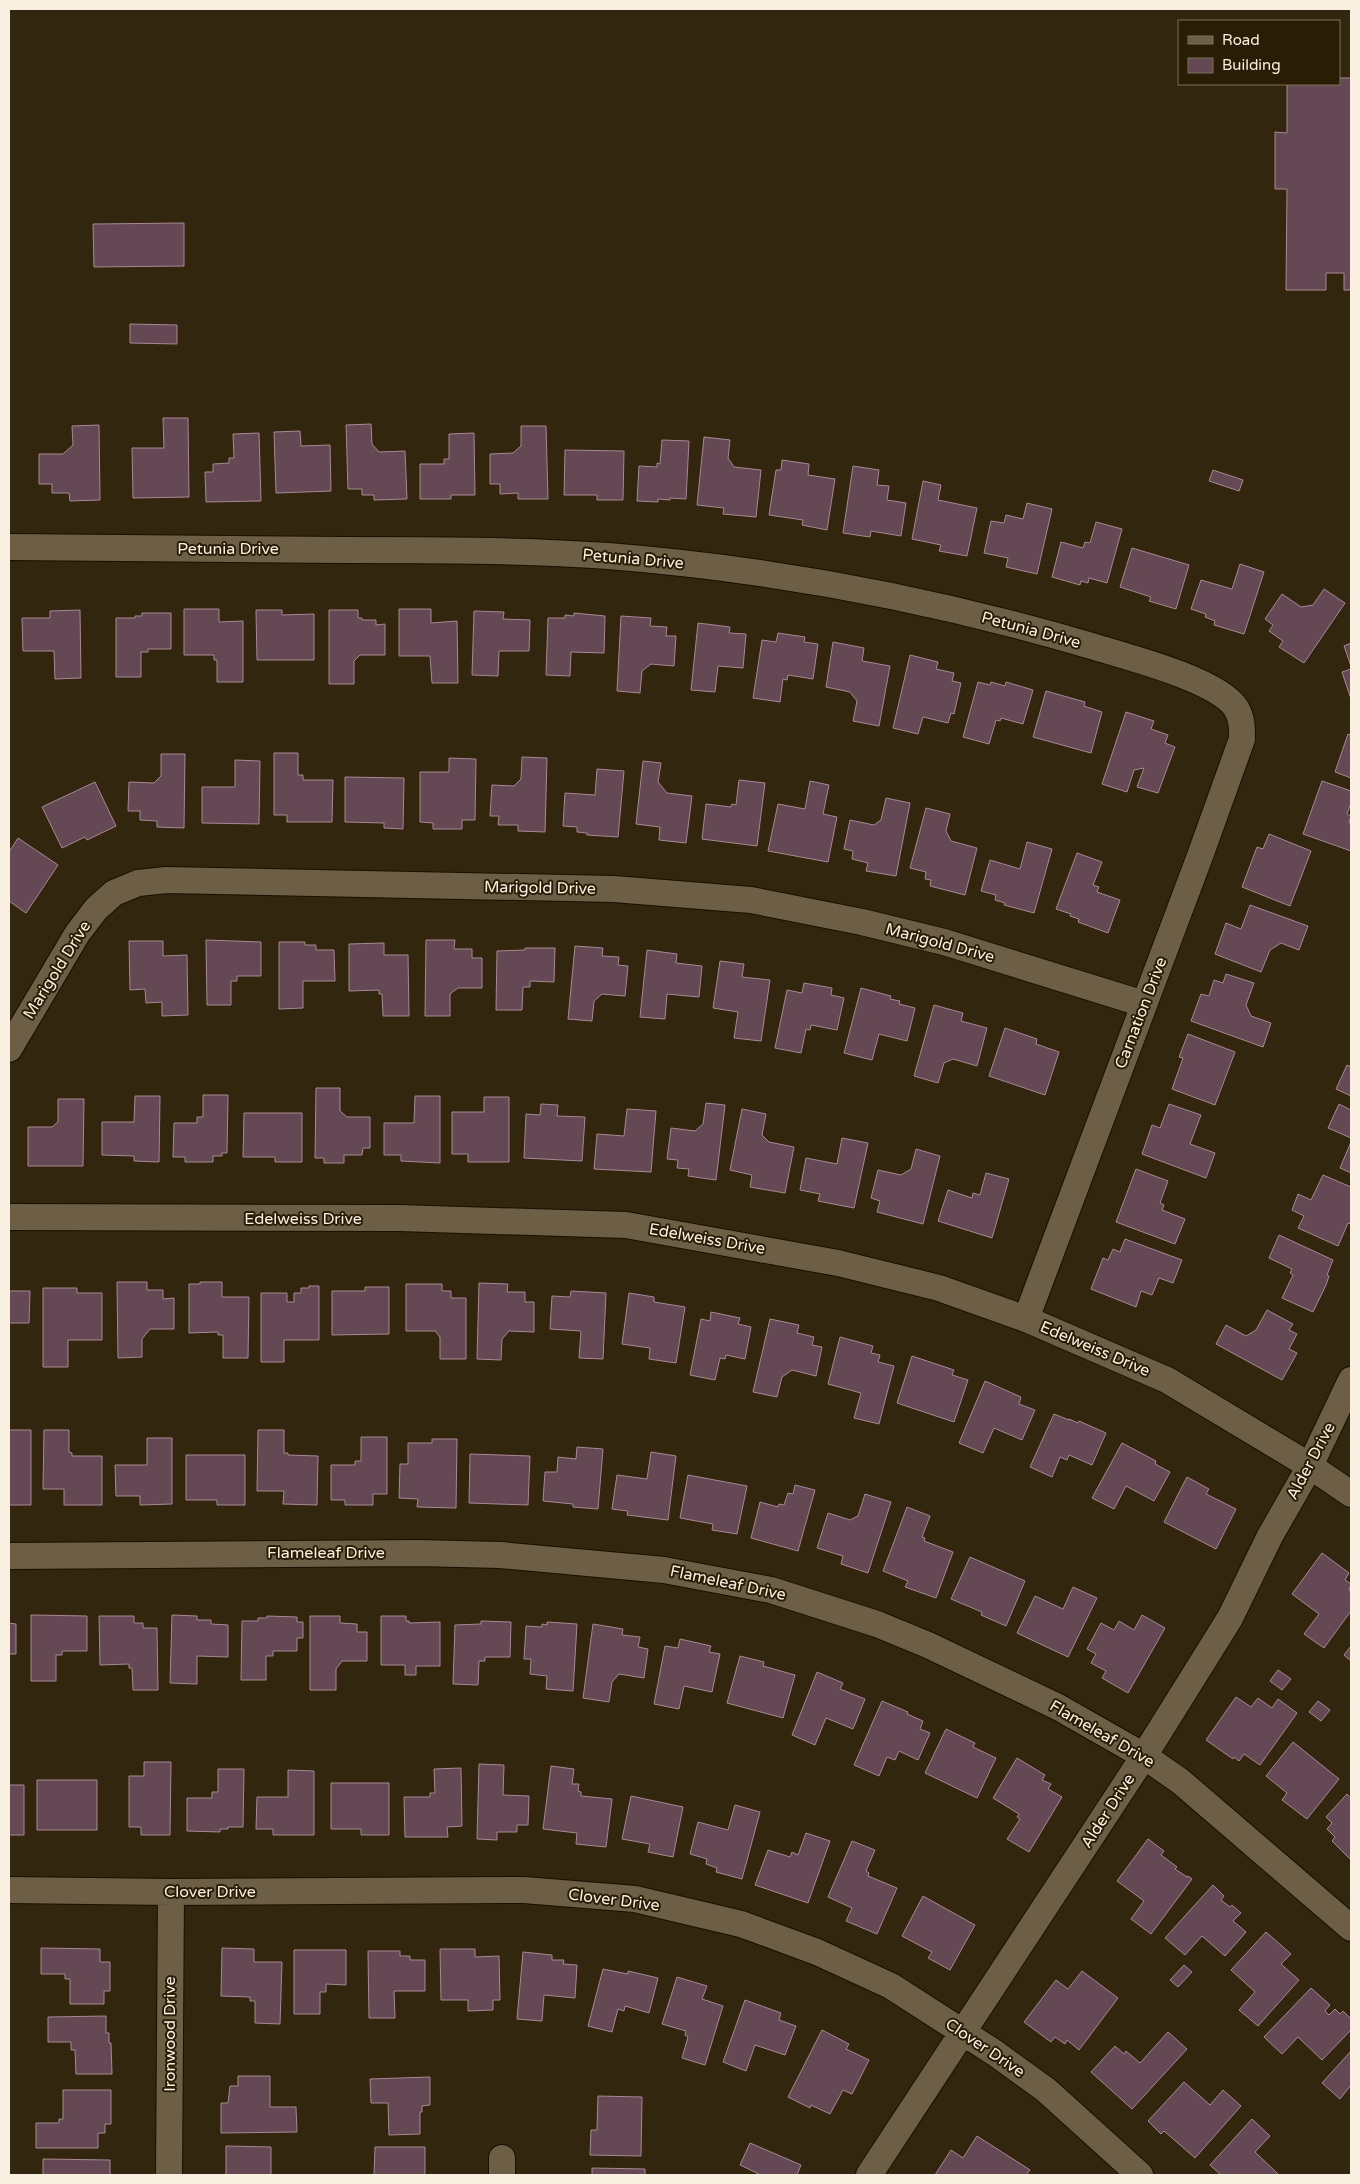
<svg xmlns="http://www.w3.org/2000/svg" width="1360" height="2184" font-family="'Varela Round',sans-serif">
	<style>
		.building { fill: #644853; stroke: #a88894 }
		.lines { fill: none; stroke-linecap: round; stroke-linejoin: round }
		.minor-casing { stroke: #1b0f00; stroke-width: 28 }
		.minor { stroke: #6d5f45; stroke-width: 26 }
		.labels { text-anchor: middle; dominant-baseline: central; stroke-width: 4; stroke-linejoin: round; paint-order: stroke }
		.street-label { font-size: 16px; fill: #f9f0e2; stroke: #291d05 }
	</style>
	<rect width="100%" height="100%" fill="#33260e"/>
	<path class="building" d="M1339,78H1351V290H1344V273H1326V290H1286L1287,189H1275V132L1287,133V84H1339Z
		M184,223V266L94,267L93,224Z
		M130,324L177,325V344L130,343Z
		M163,418H188L189,497L133,498L132,448H164Z
		M371,424L372,444L379,452L405,451L407,499L374,500V495H362V489H348L346,425Z
		M99,425L100,500L70,501L69,493H52V484H39V454H63L73,445L72,426Z
		M521,426H546L548,499H518V493L500,494V484H490V454L513,453L521,446Z
		M300,431L301,446L330,445L331,491L276,493L274,432Z
		M259,433L261,501L206,502L205,472H213V464L229,463V458H234L233,434Z
		M474,433L475,495H451V499H420V464H444V459H449V434Z
		M704,437L730,440L728,458L734,467L761,470L756,517L723,514L724,508L697,505Z
		M662,440L689,441L686,499L670,498V500L658,499V502L637,501L639,466L657,467V463L660,464Z
		M565,450L624,451L623,500H597V495H564Z
		M782,460L809,464L808,475L835,479L827,530L802,525L803,520L769,515L776,470H781Z
		M853,466L879,470L877,485L889,486L887,500L906,503L901,536L871,531L870,537L843,533Z
		M1213,470L1243,480L1239,491L1209,481Z
		M923,481L941,485L938,500L977,508L967,556L939,551L941,545L912,539Z
		M1027,503L1052,509L1037,574L1006,567L1008,558L984,553L991,521L1004,523L1006,515L1023,519Z
		M1096,522L1122,529L1107,583L1089,578L1088,583L1081,581L1080,585L1052,577L1061,542L1083,548L1085,542L1090,543Z
		M1132,548L1189,565L1176,609L1149,601L1151,597L1120,587Z
		M1240,564L1264,572L1244,634L1214,625L1215,621L1205,617L1206,614L1191,609L1201,580L1232,589Z
		M1324,589L1345,603L1304,663L1279,647L1283,641L1269,631L1273,625L1265,619L1282,594L1301,607L1313,605Z
		M184,609H219V622L243,621V682H217V660H214V655H184Z
		M399,609H431V623L457,621L458,683H432L430,656H399Z
		M80,610L81,678L55,679L54,651H23L22,618H50V611Z
		M256,610H282V615L314,614V660H257Z
		M329,610H358V618H362V620H376V625L385,624V655H360L354,661V684H329Z
		M474,611L504,612L503,619L530,620L529,651H499L498,676L472,675Z
		M142,613H171V649H148V652H141V677H116V618H135V616H142Z
		M574,613L605,616L604,653L571,652L570,676L546,675L548,618H565V615L574,616Z
		M621,616L651,618L650,626L667,627L666,636H676L674,666L651,664L642,671L640,693L617,691Z
		M698,623L730,627L729,633L746,634L743,668L718,666L715,692L691,690Z
		M778,633L805,637L804,642L818,644L813,679L788,675L787,680L783,679L780,702L753,698L762,640L776,642Z
		M833,642L864,648L862,661L890,666L879,726L853,721L857,701L850,692L826,687Z
		M1351,643V666L1344,646Z
		M910,655L938,662L936,669L954,673L952,681L961,683L954,714L951,713L948,723L923,717L918,734L893,728Z
		M1351,669V699L1342,672Z
		M978,682L990,685L991,682L1005,686L1006,682L1033,690L1023,724L1001,718L1000,721L996,720L989,744L963,737Z
		M1046,691L1085,702L1084,706L1102,712L1091,753L1033,737Z
		M1126,712L1154,721L1151,729L1168,735L1165,743L1175,747L1158,793L1137,787L1144,768L1134,770L1127,792L1102,784Z
		M1348,734L1351,735V778L1335,772Z
		M274,753H298V775H303V780H333L332,822H287V815H274Z
		M161,754H185L184,828L157,827V821L140,820V811H128L129,782L154,783L161,776Z
		M522,757L547,758L545,832L518,831V825H498L499,816H490L492,785L514,786L521,779Z
		M449,758L476,759L475,820H462V829H433V823L420,822V772H449Z
		M235,760L260,761L259,824L202,823V787H235Z
		M643,761L661,763L658,782L667,793L692,796L686,843L659,840L660,827L636,824Z
		M597,769L624,771L618,837L587,835V833L577,832V827L563,826L565,793L595,795Z
		M345,777L404,778L403,829L384,828V823L345,822Z
		M739,780L765,783L757,846L702,839L706,804L731,807L732,804L736,805Z
		M810,781L829,785L823,814L837,817L828,862L768,851L778,804L805,809Z
		M1322,781L1351,791V803L1347,814L1351,816L1349,823H1351V851L1303,834Z
		M95,782L116,826L87,840L85,837L62,848L42,807Z
		M886,798L910,803L896,876L866,871L868,863L852,859L853,851L844,849L850,820L874,825L881,820Z
		M926,808L950,814L946,831L951,841L977,848L965,895L930,886L931,880L925,879L926,872L910,868Z
		M1269,834L1311,851L1290,906L1242,887L1257,847L1263,849Z
		M18,838L58,865L26,913L9,901V852Z
		M1027,842L1052,849L1034,913L1004,905L1005,903L995,900L996,895L981,891L990,860L1020,869Z
		M1077,853L1102,862L1093,885L1099,887L1097,892L1120,900L1108,933L1078,922L1079,919L1070,916L1071,914L1056,909Z
		M1250,905L1308,926L1299,950L1281,943L1270,950L1261,972L1215,954L1226,923L1241,929Z
		M206,940L261,942V976H237V981H231V1005H207Z
		M426,940H455L454,949H472V958H482V988H458L450,994V1016H425Z
		M129,941H163V956L187,955L188,1015L162,1016V1002L146,1003L145,989L130,990Z
		M279,942H305V945H316V950H334L335,981H303V1008L279,1009Z
		M384,943V955H408L409,1016H383L382,994H379V990L349,991V944Z
		M575,946L603,948L602,956L619,957L618,965L628,966L625,996L602,994L594,1001L592,1021L568,1019Z
		M525,948H555L554,982L530,981V987H523L522,1010H496L497,951L525,950Z
		M647,950L677,954L676,963L702,966L699,997L667,994L665,1019L640,1017Z
		M720,961L744,964L742,977L770,980L761,1041L734,1038L738,1012L713,1008Z
		M1226,974L1254,983L1246,1005L1251,1016L1271,1023L1263,1047L1191,1021L1201,994L1209,996L1214,980L1223,983Z
		M804,983L832,988L831,995L844,998L837,1030L811,1025L810,1030L806,1029L801,1053L775,1048L787,990L802,993Z
		M861,988L891,996L890,999L900,1001L899,1004L915,1008L907,1041L879,1034L872,1060L844,1053Z
		M934,1005L963,1013L961,1021L987,1028L977,1066L953,1059L944,1063L938,1083L914,1076Z
		M1005,1028L1037,1039L1036,1044L1059,1052L1045,1095L989,1076Z
		M1188,1034L1235,1052L1215,1105L1172,1089L1183,1058L1179,1057Z
		M1347,1065L1351,1067V1096L1336,1089Z
		M316,1088H340V1111L347,1117H370V1148H363L362,1155H344V1163H324V1158H315Z
		M203,1095H228L227,1153H222V1156H213V1162H185V1157H173L174,1123H197V1117H203Z
		M135,1096H160L159,1162L134,1161V1156L102,1155V1122H134Z
		M415,1096H440V1163L401,1161V1155H384V1123H414Z
		M484,1097H509V1162H468V1154H452V1112H484Z
		M58,1099H84L83,1166H28V1127H52L58,1122Z
		M706,1103L725,1105L716,1180L688,1176L689,1169L677,1168L678,1160L667,1159L671,1128L695,1131L703,1124Z
		M541,1104L558,1105L557,1116L585,1117L582,1161L524,1158L526,1114L540,1115Z
		M1169,1104L1201,1115L1190,1144L1215,1153L1206,1178L1142,1154L1152,1125L1160,1128Z
		M1339,1104L1351,1110V1138L1328,1128Z
		M627,1109L656,1111L651,1172L594,1169L597,1134L624,1136Z
		M742,1109L766,1114L762,1135L769,1142L794,1147L785,1193L750,1187L752,1175L730,1170Z
		M244,1113H302V1162H275V1157H243Z
		M842,1138L868,1143L854,1208L818,1201L820,1194L800,1190L806,1158L837,1164Z
		M1351,1142V1173L1340,1168Z
		M916,1149L940,1156L923,1224L877,1212L880,1201L871,1198L878,1170L901,1175L911,1169Z
		M1136,1169L1168,1181L1160,1203L1164,1205L1162,1210L1185,1219L1175,1244L1116,1222Z
		M986,1173L1009,1179L992,1238L938,1221L948,1190L972,1198L973,1193L980,1195Z
		M1323,1175L1351,1187V1224L1348,1223L1338,1246L1298,1228L1304,1216L1292,1210L1298,1194L1311,1200Z
		M1279,1235L1333,1260L1327,1275L1329,1276L1326,1285L1313,1312L1282,1298L1293,1275L1290,1273L1292,1269L1269,1258Z
		M1125,1239L1182,1260L1173,1283L1159,1278L1152,1295L1141,1291L1136,1307L1091,1289L1103,1258L1108,1260L1113,1249L1120,1252Z
		M117,1282H147V1290H163V1299L174,1298V1329H150L142,1339V1357L118,1358Z
		M200,1282H222V1297H249L248,1358H223V1335H218V1332L189,1333V1284H200Z
		M479,1283L508,1284L507,1292H525V1302H534V1332L509,1331L502,1339L501,1360L477,1359Z
		M406,1284H442V1291H451V1298H466V1359H440V1337L435,1331H406Z
		M309,1286H319V1340H284V1362H261V1293H287V1302H294V1293H301V1288H309Z
		M365,1287H389V1334L332,1335V1291H365Z
		M43,1288H77V1293H102V1340H68V1367H43Z
		M9,1291H30L29,1323H9Z
		M571,1291L606,1293L603,1359L579,1358L581,1331L550,1329L552,1296L570,1297Z
		M629,1293L654,1297V1302L685,1307L676,1363L649,1359L650,1348L622,1344Z
		M1267,1310L1293,1324L1289,1330L1297,1334L1289,1349L1297,1353L1282,1380L1216,1344L1226,1325L1246,1336L1256,1330Z
		M711,1312L740,1318L738,1324L751,1327L745,1359L726,1355L725,1359L720,1358L715,1380L690,1375L701,1319L710,1321Z
		M770,1319L799,1325L797,1333L814,1337L812,1345L822,1347L816,1376L792,1370L782,1377L777,1397L753,1392Z
		M840,1337L873,1346L871,1353L880,1355L878,1362L894,1366L879,1424L854,1418L861,1393L828,1384Z
		M912,1356L954,1370L952,1375L968,1380L954,1422L897,1403Z
		M985,1381L1021,1397L1019,1404L1035,1410L1022,1440L994,1428L983,1453L959,1443Z
		M1054,1414L1069,1420V1419L1078,1423L1079,1421L1106,1433L1092,1465L1069,1455L1067,1460L1060,1457L1052,1477L1030,1467Z
		M9,1430H31V1505H9Z
		M44,1430H69V1452L72,1453V1456H102V1505H64V1489H43Z
		M258,1430H284V1453H288V1455L318,1456L317,1505L283,1504L284,1491H257Z
		M361,1437H387V1494H373V1505H345V1500H331V1465H355V1461H361Z
		M147,1438H172V1504L140,1505V1496H116L115,1465H147Z
		M432,1439H457L456,1508L417,1507L418,1499L399,1498L400,1464H408V1443H432Z
		M1122,1443L1156,1461L1155,1464L1170,1472L1154,1501L1126,1486L1114,1509L1092,1498Z
		M577,1447L603,1449L598,1509L573,1507V1504L543,1501L545,1472H557L558,1457L576,1459Z
		M651,1452L676,1456L668,1520L627,1515L628,1511L612,1509L617,1475L647,1479Z
		M470,1454L530,1456L528,1505L469,1503Z
		M186,1455H245V1505H217V1500H186Z
		M688,1475L747,1486L737,1534L712,1530L713,1524L680,1518Z
		M1187,1477L1209,1489L1206,1494L1236,1509L1216,1549L1164,1522Z
		M795,1485L815,1490L798,1551L751,1538L760,1502L778,1507L779,1504L784,1505L788,1493L793,1494Z
		M865,1494L891,1502L868,1573L841,1564L843,1556L817,1548L828,1513L850,1520L858,1516Z
		M907,1507L930,1516L922,1537L925,1538L924,1541L953,1552L936,1598L905,1587L908,1581L883,1571Z
		M1322,1553L1349,1573L1345,1580L1351,1584L1349,1590L1351,1592V1611L1324,1648L1304,1634L1319,1614L1292,1594Z
		M970,1557L1025,1581L1006,1626L981,1615L982,1612L951,1599Z
		M1073,1587L1097,1598L1068,1657L1017,1633L1035,1596L1063,1609Z
		M31,1615L87,1616V1651H62V1655H56V1681H31Z
		M172,1615L197,1616V1620H211V1624L228,1625V1657L197,1656V1684L170,1683Z
		M1142,1615L1165,1628L1128,1693L1102,1678L1106,1671L1091,1663L1096,1654L1087,1649L1101,1623L1114,1630L1119,1621L1134,1630Z
		M99,1616H134V1623H143V1628H157L158,1690H133L132,1668H129V1664L100,1665Z
		M267,1616L297,1617V1622H303V1638H297V1651H273V1656H266V1680H241L242,1621H258V1618H267Z
		M310,1616H340V1623L357,1624V1632H367V1661H342L336,1669V1690H310Z
		M381,1616H406V1621H409V1623L440,1622V1666H416V1675H405V1665H381Z
		M481,1621L511,1622L510,1657H485V1661H479L478,1685L453,1684L455,1625L481,1624Z
		M547,1622L577,1624L573,1691L546,1689L547,1676L530,1674L531,1659H524L526,1626L542,1627V1624L547,1625Z
		M9,1623L16,1624V1654H9Z
		M593,1624L623,1629L622,1635L640,1637L638,1647L648,1649L644,1678L619,1674L612,1682L609,1702L583,1698Z
		M680,1639L711,1646L709,1652L720,1654L712,1692L684,1686L679,1709L654,1704L665,1646L678,1648Z
		M1351,1646V1661L1344,1655Z
		M740,1656L764,1662L763,1666L795,1675L783,1718L727,1703Z
		M1278,1670L1291,1679L1282,1690L1270,1681Z
		M817,1672L843,1683L840,1689L865,1699L853,1729L826,1718L815,1745L792,1735Z
		M1236,1697L1251,1707L1258,1698L1272,1708L1278,1699L1297,1713L1260,1765L1244,1754L1239,1761L1234,1757L1233,1759L1206,1740Z
		M882,1701L908,1712L907,1714L923,1721L920,1729L930,1733L918,1760L899,1751L895,1760L887,1757L879,1776L854,1765Z
		M1318,1701L1330,1710L1321,1721L1309,1712Z
		M946,1729L975,1743L973,1747L996,1758L977,1798L925,1773Z
		M1293,1742L1339,1779L1307,1819L1282,1800L1287,1793L1266,1776Z
		M1017,1758L1045,1775L1042,1780L1051,1784L1048,1789L1062,1797L1029,1852L1007,1839L1020,1819L1017,1817L1019,1814L993,1798Z
		M144,1762H171L170,1835H141V1827H129V1776H144Z
		M479,1764L504,1765L503,1795L529,1796L528,1825H517V1832H497V1840L477,1839Z
		M551,1766L574,1769L572,1784H579L578,1791L581,1792V1796L612,1799L606,1847L576,1844L577,1833L543,1829Z
		M461,1768L462,1826L447,1827L448,1837H405L404,1797H430V1793H435L434,1769Z
		M218,1769H244L243,1827H228V1829H220V1832L187,1831V1798H212V1792H218Z
		M288,1770L314,1771V1835H273V1829H256L257,1797H288Z
		M37,1780H97V1830H37Z
		M331,1783H389V1835H361V1829H331Z
		M9,1785H24V1835H9Z
		M1347,1794L1351,1798V1860L1332,1841L1335,1837L1327,1829L1332,1823L1326,1817Z
		M631,1796L683,1807L673,1857L648,1852L650,1844L622,1839Z
		M735,1805L760,1812L742,1879L716,1872L717,1868L706,1864L707,1859L690,1854L698,1822L728,1830Z
		M806,1833L830,1841L808,1903L755,1885L768,1850L790,1857L792,1852L798,1855Z
		M1148,1839L1164,1851L1161,1855L1177,1867L1175,1869L1187,1877L1188,1876L1192,1879L1151,1934L1131,1919L1144,1901L1117,1881Z
		M852,1841L875,1850L866,1871L869,1873L868,1876L897,1888L877,1934L846,1921L852,1908L828,1897Z
		M1213,1885L1224,1896L1221,1900L1230,1907L1232,1905L1241,1913L1233,1921L1246,1932L1225,1956L1202,1936L1185,1955L1165,1938Z
		M923,1896L975,1925L950,1970L928,1958L932,1952L902,1936Z
		M1266,1932L1291,1954L1281,1964L1299,1980L1258,2026L1239,2010L1255,1992L1231,1970Z
		M41,1948L100,1949V1962H110V1991H104V2004H70V1979H65V1974H41Z
		M222,1948L254,1949V1962H282L280,2024L255,2023V2001H250V1997L221,1996Z
		M440,1949H475V1957L499,1956L500,2000H493V2010L468,2011V2000H441Z
		M294,1950H346V1985L326,1984V1992H320V2014H294Z
		M368,1951H400V1956H410V1960H425V1991H394L395,2018H369Z
		M523,1952L552,1955V1960H564L563,1964L577,1965L575,1998L544,1995L542,2021L517,2019Z
		M1184,1965L1192,1972L1178,1987L1170,1980Z
		M603,1969L628,1974V1971L658,1978L649,2013L625,2006L624,2011L618,2009L612,2032L588,2026Z
		M1082,1971L1118,1998L1079,2050L1067,2040L1065,2044L1055,2037L1051,2042L1024,2022L1056,1980L1068,1989Z
		M677,1977L707,1986L702,1999L723,2006L705,2065L682,2058L688,2037L685,2035L686,2031L662,2024Z
		M1311,1988L1330,2005L1325,2011L1329,2015L1335,2009L1340,2014L1343,2011L1351,2019V2030L1322,2060L1298,2037L1282,2054L1264,2037Z
		M745,2000L781,2013L779,2020L796,2026L785,2055L755,2045L746,2071L723,2062Z
		M106,2016V2033H109V2043H111L112,2074H76L75,2050H71V2042H48V2017Z
		M822,2030L849,2044L846,2049L869,2060L852,2094L843,2090L830,2114L811,2105L810,2108L788,2097Z
		M1168,2032L1187,2049L1132,2109L1091,2072L1115,2046L1124,2054L1126,2051L1140,2063Z
		M1351,2051V2085L1340,2099L1322,2083Z
		M238,2076H270V2107H296L297,2132L221,2133V2103H228L230,2086H238Z
		M430,2077V2105L422,2106V2112H420V2134L389,2135L388,2103H371L370,2079Z
		M1184,2082L1210,2105L1223,2090L1241,2106L1195,2158L1164,2131L1161,2134L1148,2121Z
		M63,2090H111V2124H105V2133H98V2148H36V2123H59V2119H63Z
		M598,2096L642,2097L641,2156L590,2155L591,2130H597Z
		M1252,2119L1270,2136L1255,2152L1279,2175H1221L1210,2165Z
		M977,2136L1030,2170L1026,2175H935L951,2150L963,2158Z
		M750,2143L801,2165L797,2175H759V2174L740,2165Z
		M226,2146L271,2147V2175H226Z
		M375,2147H425V2175H374Z
		M43,2159L110,2160V2175H43Z
		M592,2168L645,2169V2175H592Z"/>
	<g class="lines">
		<g class="minor-casing">
			<path id="minor" d="M9,547C121,548 232,549 344,550C432,550 520,550 608,556C773,569 937,600 1095,647C1128,657 1218,680 1236,708C1242,718 1242,727 1242,739L1200,856L1026,1319
				M9,1049L77,934L96,909L114,893L138,883L166,880L614,889L751,900L862,922L944,942L1144,1004
				M9,1217L399,1218L626,1225L838,1263L939,1288L1026,1319L1167,1380L1310,1466L1351,1494
				M9,1556L418,1553L500,1555L664,1570L771,1590L877,1624L928,1645L1058,1707L1144,1756L1180,1781L1351,1928
				M9,1890L171,1892L524,1890L635,1899L741,1924L817,1952L891,1986L995,2053L1046,2090L1140,2175
				M169,2175L171,1892
				M502,2175V2158
				M869,2175L1144,1756L1230,1618L1270,1536L1310,1466L1351,1380"/>
		</g>
		<use href="#minor" class="minor"/>
	</g>
	<g class="labels">
		<g class="street-label">
			<text x="228" y="549">Petunia Drive</text>
			<text transform="translate(633 559) rotate(5)">Petunia Drive</text>
			<text transform="translate(1031 630) rotate(15)">Petunia Drive</text>
			<text transform="translate(540 888) rotate(1)">Marigold Drive</text>
			<text transform="translate(940 943) rotate(15)">Marigold Drive</text>
			<text transform="translate(57 970) rotate(-58)">Marigold Drive</text>
			<text transform="translate(1141 1013) rotate(-69)">Carnation Drive</text>
			<text x="303" y="1219">Edelweiss Drive</text>
			<text transform="translate(707 1239) rotate(10)">Edelweiss Drive</text>
			<text transform="translate(1095 1349) rotate(23)">Edelweiss Drive</text>
			<text transform="translate(1311 1461) rotate(-62)">Alder Drive</text>
			<text x="326" y="1553">Flameleaf Drive</text>
			<text transform="translate(728 1583) rotate(12)">Flameleaf Drive</text>
			<text transform="translate(1102 1734) rotate(30)">Flameleaf Drive</text>
			<text transform="translate(1108 1811) rotate(-57)">Alder Drive</text>
			<text x="210" y="1892">Clover Drive</text>
			<text transform="translate(614 1900) rotate(7)">Clover Drive</text>
			<text transform="translate(170 2034) rotate(-90)">Ironwood Drive</text>
			<text transform="translate(985 2048) rotate(34)">Clover Drive</text>
		</g>
	</g>
	<rect width="1360" height="2184" fill="none" stroke="#f9f0e2" stroke-width="20"/>
	<rect x="1178" y="20" width="162" height="65" fill="#291d05" stroke="#7c715d"/>
	<rect x="1188" y="36" width="25" height="8" fill="#6d5f45" stroke="#7c715d"/>
	<text x="1222" y="45" font-size="15" fill="#f9f0e2">Road</text>
	<rect x="1188" y="58" width="25" height="15" fill="#644853" stroke="#7c715d"/>
	<text x="1222" y="70" font-size="15" fill="#f9f0e2">Building</text>
</svg>
